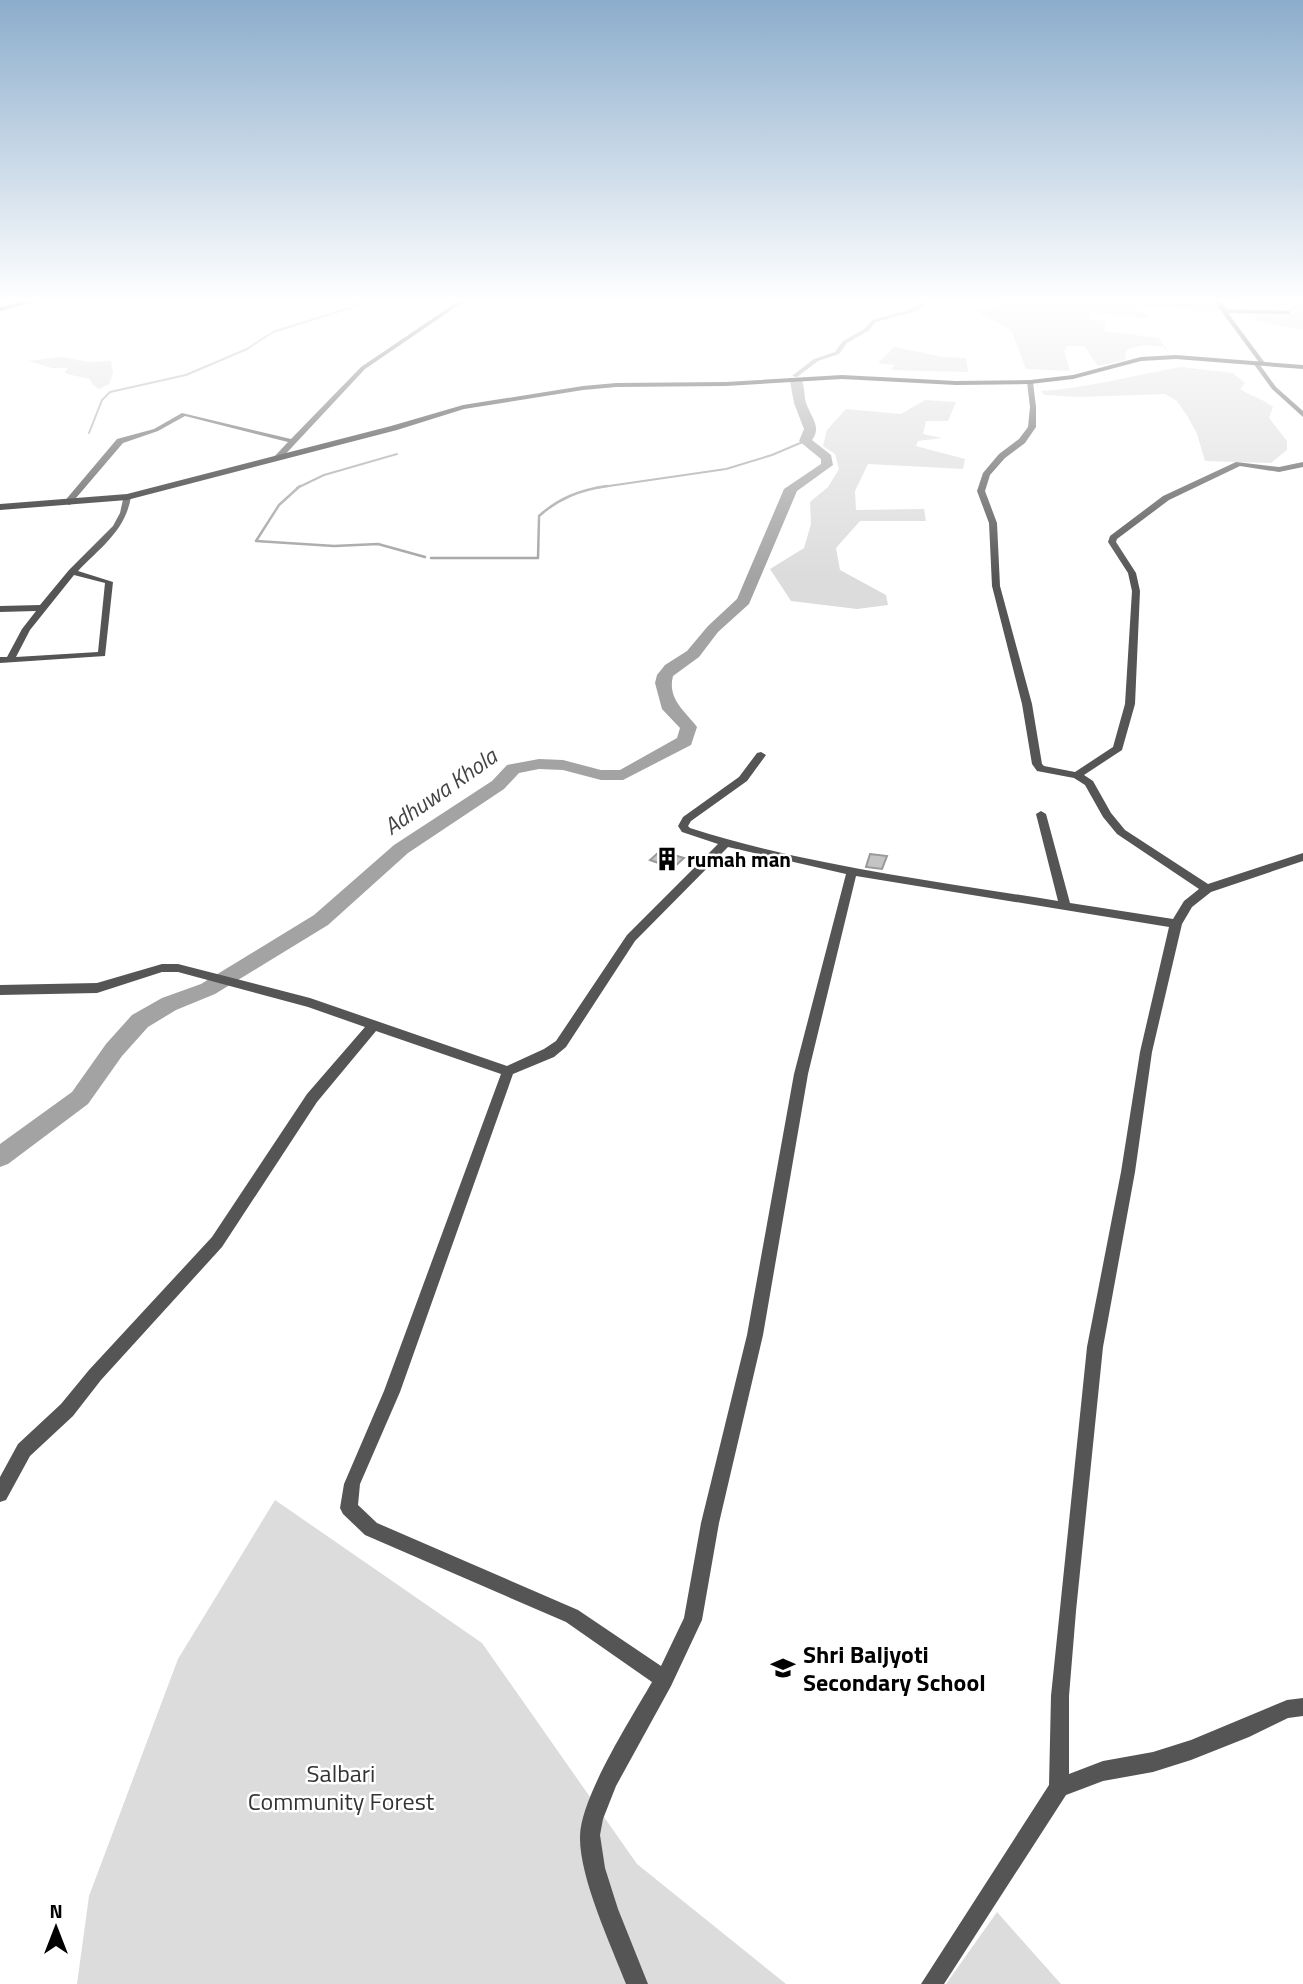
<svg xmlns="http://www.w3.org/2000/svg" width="1303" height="1984" font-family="'Titillium Web',sans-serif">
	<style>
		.green { fill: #dcdcdc }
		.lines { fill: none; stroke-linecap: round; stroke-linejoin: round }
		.stream-far1 { stroke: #a3a3a3; stroke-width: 2 }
		.stream { stroke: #a3a3a3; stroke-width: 2.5 }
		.canal { fill: #a3a3a3; fill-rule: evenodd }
		.river { fill: #a3a3a3; fill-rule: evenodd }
		.building { fill: #c4c4c4; stroke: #999; stroke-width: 2 }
		.street { fill: #555; fill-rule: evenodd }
		.secondary { fill: #222; fill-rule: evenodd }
		.labels { text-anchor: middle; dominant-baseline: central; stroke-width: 5; stroke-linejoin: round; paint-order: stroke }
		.poi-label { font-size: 21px; font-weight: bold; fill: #000; stroke: #fff; text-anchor: start }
		.water-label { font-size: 23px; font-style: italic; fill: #444; stroke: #fff }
		.near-poi-label { font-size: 24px; font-weight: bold; fill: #000; stroke: #fff; text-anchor: start }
		.near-park-label { font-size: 24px; fill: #333; stroke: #fff }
	</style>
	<rect width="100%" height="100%" fill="#fff"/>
	<path class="green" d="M997,300H1223L1228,310L1285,314L1294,312L1282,306L1246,305L1234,300H1303V329L1283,327L1256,320L1255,313L1132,307L1149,316L1147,319L1091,312L1086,316L1091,320L1105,321L1104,331L1159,338L1170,354L1163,347L1144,345L1128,349L1125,354L1126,360L1098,366L1084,346H1067L1064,351L1070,371L1026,369L1011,330L983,315L977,308H996L1000,305Z
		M894,347L944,357L966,358L968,372L891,370L894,365L878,363Z
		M61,357L89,362L111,361L113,373L109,384L99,389L92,384L90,379L67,374L65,372L68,368H52L28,361Z
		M1181,367L1233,373L1245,383L1240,389C1251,396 1263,399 1273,407L1269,418L1287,441V450L1271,463L1205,461L1197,434L1188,417L1177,401L1165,394L1079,397L1045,395L1041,391C1088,388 1135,375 1181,367Z
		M925,400L956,402L948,421H926L923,434L942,438L918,441L916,446L965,459L963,469L868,464L855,491L856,510L924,509L926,521H860L836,548L840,570L886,595L888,605L857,609L791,601L770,569L804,548L811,524L810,502L828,487L839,469L835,454L823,446L827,430L846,409L901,414Z
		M275,1500L482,1643L637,1864L786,1984H77L89,1896L178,1659Z
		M997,1912L1061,1984H946Z"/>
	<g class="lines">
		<path class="stream-far1" d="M89,433L102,400L110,392L186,375L247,349L273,332L356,306L358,304L353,300
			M297,488L324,475L397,454
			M595,488L726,469L772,455L805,441"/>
		<path class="stream" d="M300,486L279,505L256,541L334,546L378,544L425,557
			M539,516C559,498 580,490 607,486
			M431,558H538L539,518"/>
		<path class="canal" d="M919,300H925V306L913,312L876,322L868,331L847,343L839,354L818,361L797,377L792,376L814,359L835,352L843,341L864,329L872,320L909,310L920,304Z"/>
		<path class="river" d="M796,378L802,381C805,389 804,396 806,403C811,417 822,427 812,440L831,455L833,465L797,491L749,604L718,632L699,657L673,676C667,699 685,711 697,727L691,745L623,780H601L563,770L539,769L519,773L504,789L408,853L328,925L215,994L176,1010L148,1027L122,1056L88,1104L8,1164L0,1167V1144L72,1092L106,1044L132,1015L162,998L201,984L314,915L394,845L492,781L507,765L539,759L563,760L601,770H620L677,738L680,728L662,709L655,683L657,675L665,665L687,651L708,626L737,599L784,489L821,464V459L799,441L804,429L794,403L790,381Z"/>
	</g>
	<path class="building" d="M660,851L684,858L673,868L650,860Z
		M870,854L887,856L882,869L866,867Z"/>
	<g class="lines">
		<path class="street" d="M460,300H466L365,369L280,460L273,458L288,442L185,416L158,431L123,443L70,505L63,503L117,439L154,429L182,413L291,439L361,367Z
			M1213,300H1219L1226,309L1291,311L1289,314L1228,313L1265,363L1260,365L1276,387L1303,411V417L1272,389L1253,363L1258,361Z
			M1030,380L1033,382L1036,407V427L1025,443L1005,458L990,475L985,491L997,523L1000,586L1032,704L1042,764L1044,766L1075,772L1113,747L1125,704L1132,591L1128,573L1108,542L1110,536L1163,496L1236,462L1279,467L1303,462V467L1279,472L1240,466L1169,500L1117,539L1116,542L1136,573L1140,591L1135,704L1122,750L1084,775L1093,781L1111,813L1125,830L1208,884L1303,853V861L1211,892L1192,907L1182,924L1152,1052L1135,1172L1103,1347L1076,1611L1069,1696V1774L1103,1761L1153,1752L1191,1740L1287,1700L1303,1698V1716L1288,1718L1249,1737L1191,1760L1153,1772L1103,1781L1066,1795L944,1984H921L1049,1785L1051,1696L1087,1347L1121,1172L1140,1052L1169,927L856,876L808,1074L763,1335L719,1523L702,1620L671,1686L616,1786L603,1819L600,1835L605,1868L618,1909L648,1984H626C611,1945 579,1877 580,1836C581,1796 631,1719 652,1682L566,1622L365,1535L343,1514L340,1508L344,1484L384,1391L501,1074L376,1031L317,1102L222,1247L101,1380L73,1416L30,1456L6,1500L0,1502V1477L18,1444L61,1404L89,1370L212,1237L307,1094L365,1027L308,1007L178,972H162L97,993L0,995V985L97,983L162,964H178L310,998L507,1066L544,1049L556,1041L627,935L718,844L682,832L678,826L683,817L739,777L757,753L761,752L766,755L747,781L691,821L688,826L690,828C809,866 935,881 1058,901L1036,814L1041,811L1046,814L1070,903L1173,919L1184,901L1199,889L1117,834L1103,817L1085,785L1074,778L1037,771L1032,764L1022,704L992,586L989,523L977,491L983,473L999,454L1019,439L1028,427L1030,407L1027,382ZM728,847L846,874L794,1074L747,1335L701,1523L684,1618L661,1666L578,1610L377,1523L358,1505L360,1484L400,1392L513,1074L554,1057L566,1047L635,941Z
			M124,495L131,497C125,531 101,547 78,571L113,582L105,656L0,663V657H7L22,629L36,611L0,612V606L40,605L69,570L113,526L120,513ZM74,575L105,583L98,652L16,657L30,630Z"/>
		<path class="secondary" d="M30,300H40L0,311V307Z
			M1176,355L1303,365V369L1176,359L1141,361L1073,379L1030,384L956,385L842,379L726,386L616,387L583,390L464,409L397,430L127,500L0,510V504L127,494L391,426L463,405L583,386L616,383L726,382L842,375L956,381L1030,380L1073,375L1141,357Z"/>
	</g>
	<linearGradient id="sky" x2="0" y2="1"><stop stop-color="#8cadcc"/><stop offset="0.52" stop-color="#fff"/><stop offset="1" stop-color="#fff" stop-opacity="0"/></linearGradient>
	<rect width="1303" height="577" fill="url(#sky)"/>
	<defs>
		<g id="building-bare" transform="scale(1.89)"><path d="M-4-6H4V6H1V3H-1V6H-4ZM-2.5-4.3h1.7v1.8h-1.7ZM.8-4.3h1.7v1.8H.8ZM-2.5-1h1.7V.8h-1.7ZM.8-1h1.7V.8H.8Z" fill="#000" stroke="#fff" stroke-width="2.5" paint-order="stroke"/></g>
		<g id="school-bare" transform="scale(1.89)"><path d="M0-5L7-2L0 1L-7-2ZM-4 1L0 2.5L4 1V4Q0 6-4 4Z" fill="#000" stroke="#fff" stroke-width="2.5" paint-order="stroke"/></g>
	</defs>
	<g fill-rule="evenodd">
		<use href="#building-bare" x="667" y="859"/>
		<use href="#school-bare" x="783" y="1668"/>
	</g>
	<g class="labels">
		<g class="poi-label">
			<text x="687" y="859">rumah man</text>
		</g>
		<g class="water-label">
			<text transform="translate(440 791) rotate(-35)">Adhuwa Khola</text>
		</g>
		<g class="near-poi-label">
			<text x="803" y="1654">Shri Baljyoti<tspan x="803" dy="28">Secondary School</tspan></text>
		</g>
		<g class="near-park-label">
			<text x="341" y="1773">Salbari<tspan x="341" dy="28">Community Forest</tspan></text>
		</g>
	</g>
	<g transform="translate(56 1928)" stroke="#ffffff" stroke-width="5" paint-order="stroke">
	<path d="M0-5L12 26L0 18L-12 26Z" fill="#000000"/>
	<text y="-10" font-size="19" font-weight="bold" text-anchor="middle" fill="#000000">N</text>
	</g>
</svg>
